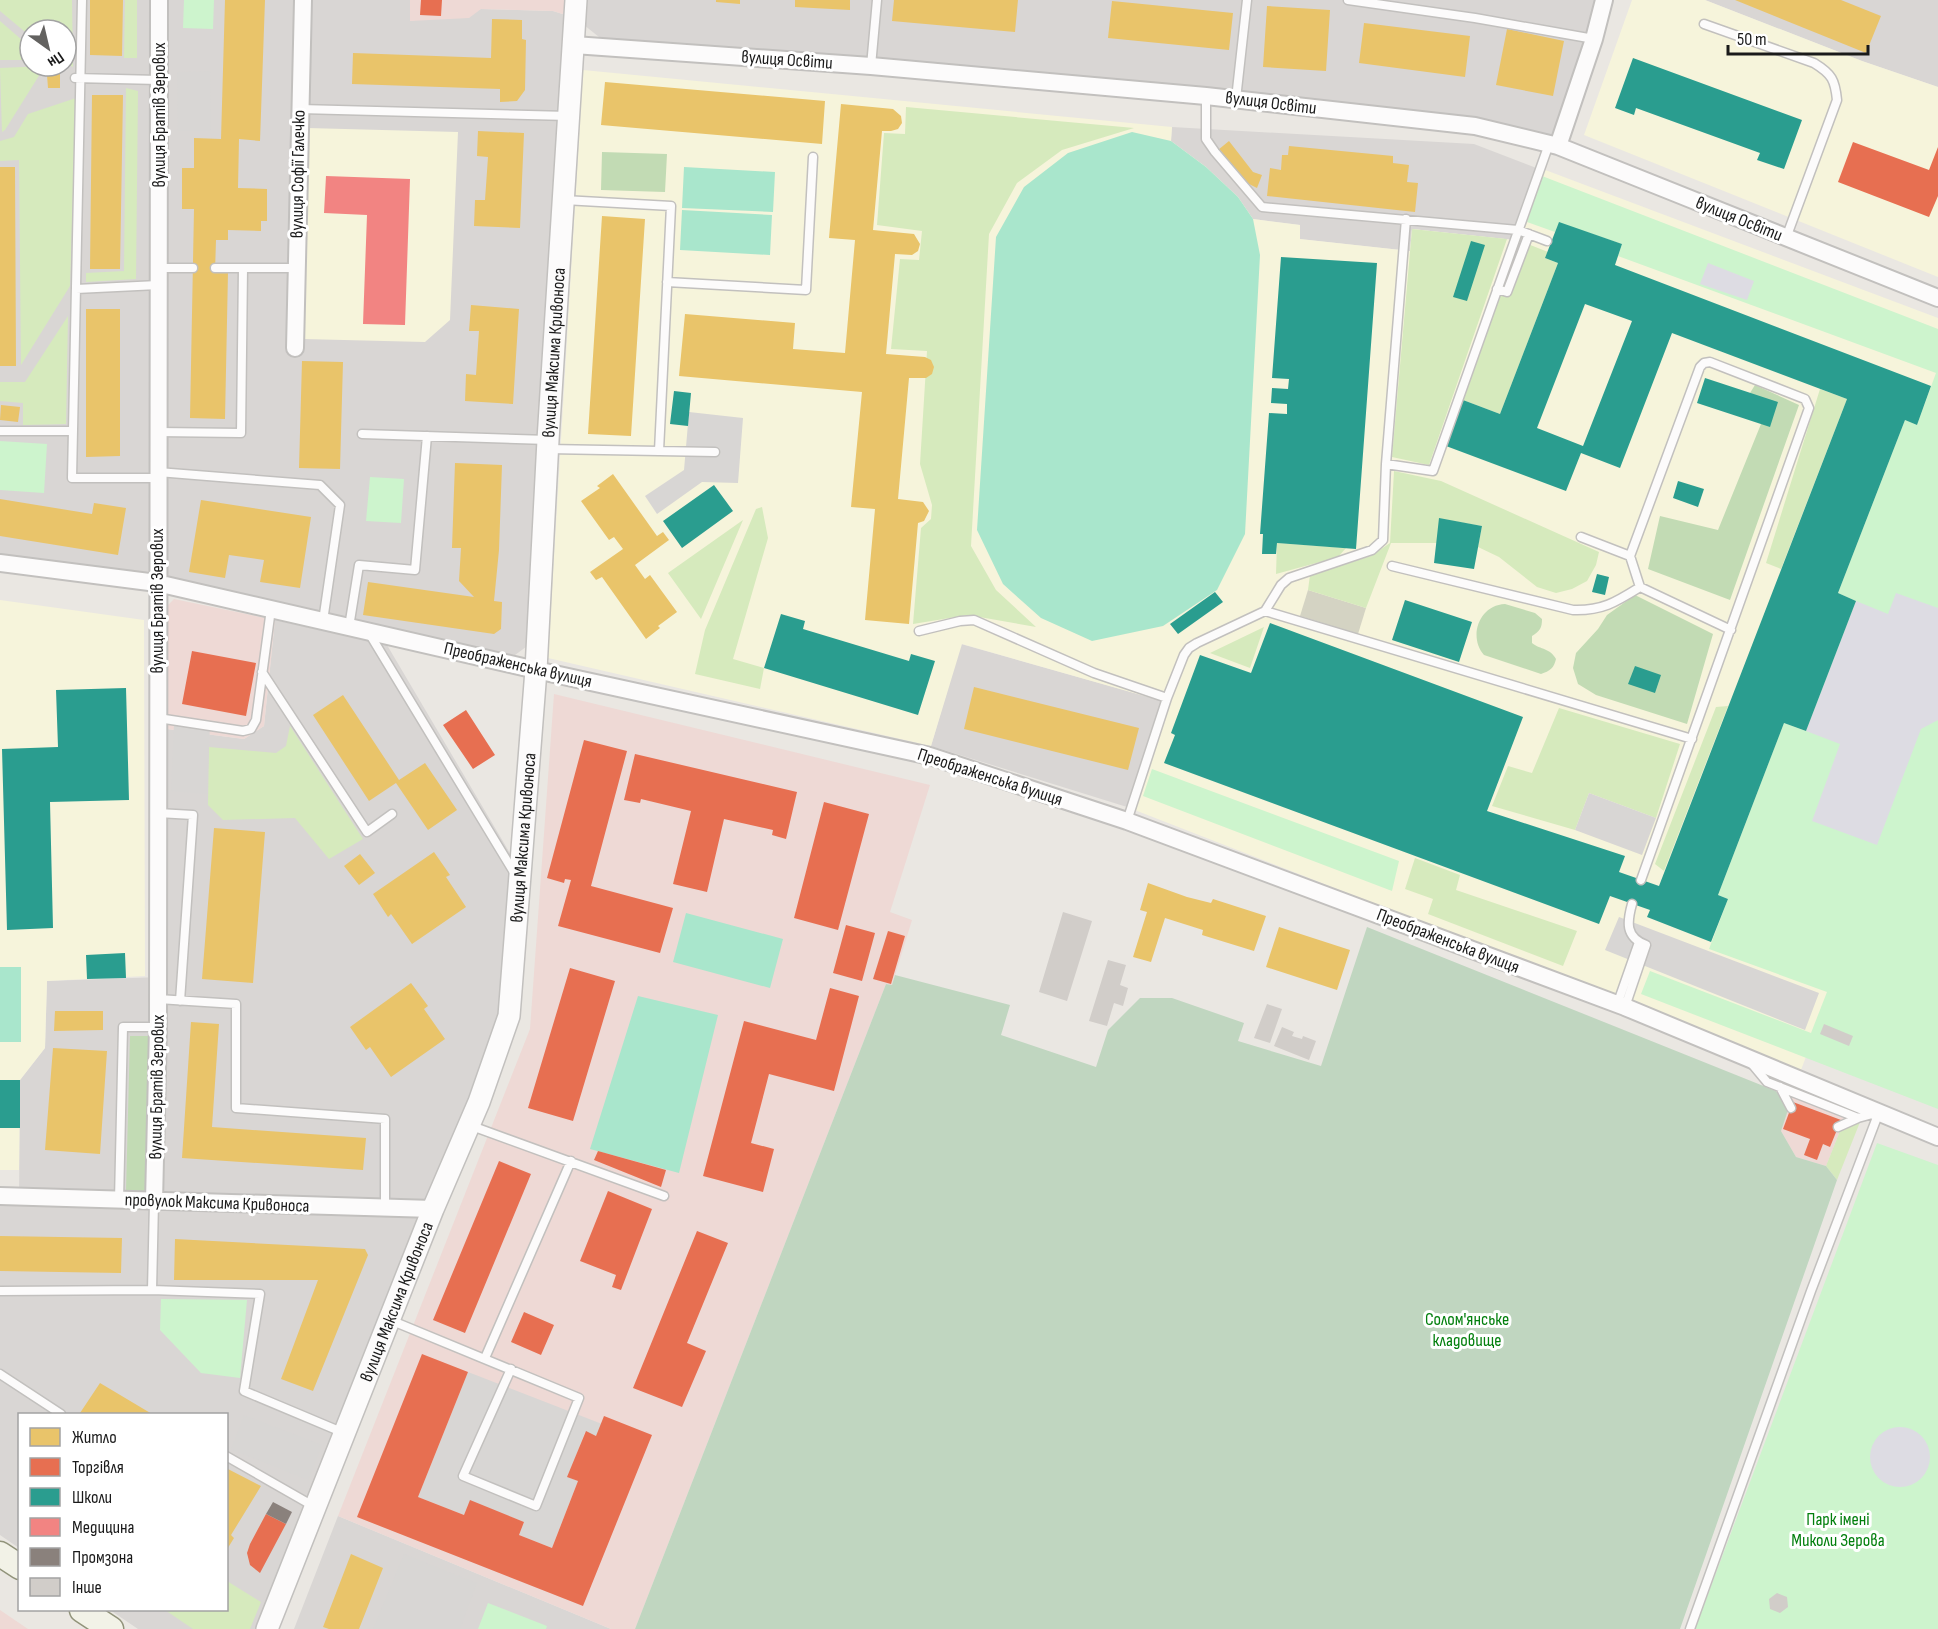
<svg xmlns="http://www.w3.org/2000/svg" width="1938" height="1629" font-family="'Sofia Sans Condensed',sans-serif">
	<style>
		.residential { fill: #d9d6d4; fill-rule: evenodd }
		.commercial { fill: #eed9d5 }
		.education { fill: #f6f4db }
		.construction { fill: #d4d3c3 }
		.grass { fill: #d6eabd }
		.forest { fill: #c2dbb4 }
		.cemetery { fill: #c0d6c0 }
		.park { fill: #cdf4cd }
		.pitch { fill: #a9e6cc }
		.parking { fill: #d8d6d4 }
		.plaza { fill: #dddce3 }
		.homes { fill: #e9c46a }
		.shops { fill: #e76f51 }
		.schools { fill: #2a9d8f; fill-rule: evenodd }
		.health { fill: #f28482 }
		.industry { fill: #8a817c }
		.building { fill: #d1cdc9 }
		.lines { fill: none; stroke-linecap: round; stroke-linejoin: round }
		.service-casing { stroke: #c2c0be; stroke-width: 11 }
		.minor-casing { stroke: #c2c0be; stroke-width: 20 }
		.tertiary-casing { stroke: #c2c0be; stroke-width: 24 }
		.secondary-casing { stroke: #91937a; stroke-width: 27 }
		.service { stroke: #fcfbfb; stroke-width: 8 }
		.minor { stroke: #fcfbfb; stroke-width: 16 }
		.tertiary { stroke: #fcfbfb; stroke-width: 21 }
		.secondary { stroke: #f2f2e7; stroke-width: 24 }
		.labels { text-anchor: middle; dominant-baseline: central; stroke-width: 6; stroke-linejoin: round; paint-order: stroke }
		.street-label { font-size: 18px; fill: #1a1a1a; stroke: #fff }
		.park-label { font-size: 18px; fill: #027f0d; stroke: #fff }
	</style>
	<rect width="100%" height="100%" fill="#eae7e2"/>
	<path class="residential" d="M0,0H410V21L481,9L553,11L569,16L530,644L515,655L0,556ZM30,30H66V66H30Z
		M586,0H1598L1554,137L1483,121L1231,90L604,41L584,25Z
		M1705,0H1938V87L1862,61Z
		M1172,127L1474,144L1539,169L1514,240L1412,229L1410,251L1299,239L1300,225L1253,219L1238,197L1206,167L1171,141Z
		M275,620L387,645L514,860L504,1016L261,1629H138L110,1610H226V1414H20L19,1548L0,1535V1200L19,1201L20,1080L45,1048L47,981L161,977L167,729L244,739L264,726Z
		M961,644L1163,701L1127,807L931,746Z
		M338,1516L611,1629H294Z"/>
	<path class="commercial" d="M410,0H570L569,16L553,11L481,9L469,18L410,21Z
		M174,599L275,620L264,726L244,739L167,729V606Z
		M554,694L930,785L890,912L912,920L892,985L886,984L635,1629H611L338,1516L530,1029Z
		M1747,1064L1856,1107L1860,1122L1840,1131L1826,1166L1796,1157L1781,1131L1776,1091L1763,1086Z
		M0,1610L28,1629H0Z"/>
	<path class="education" d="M1632,0H1705L1862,61L1938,87V277L1584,135Z
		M583,70L1172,127L1171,141L1206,167L1238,197L1253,219L1300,225V239L1410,251L1412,229L1514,240L1540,168L1938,318V705L1801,1070L1127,807L1162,701L962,644L931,746L548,658Z
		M307,128L458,132L450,320L425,342L303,339Z
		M0,600L144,620L145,976L47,981L45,1048L20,1080L19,1170H0Z"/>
	<path class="construction" d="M1308,590L1366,608L1358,634L1300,616Z"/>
	<path class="grass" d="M0,0H72L73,67L66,63V30H30V36L0,11Z
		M125,0H137V58H124Z
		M0,21L30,47V60H0Z
		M45,66L5,130L2,132L0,68Z
		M126,88L138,91L136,279L86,282V273L124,271Z
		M76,98L70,286L21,365L19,160L0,161V141L14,137L28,114Z
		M906,107L1134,128L1062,150L1017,183L989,234L971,546L996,590L1036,627L968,615L913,624L921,528L931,519L932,505L920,464L927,351L891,349L900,259L919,260L922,231L877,225L884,133L905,134Z
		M1412,229L1507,239L1429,465L1392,457Z
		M1520,241L1548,252L1545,258L1558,263L1500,414L1463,400Z
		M68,316L66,424L23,425V403L0,401V382H25Z
		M1820,389L1847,399L1781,569L1766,563Z
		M1394,471L1441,481L1599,552L1596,565L1587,581L1572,589L1556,593L1537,587L1499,557L1478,547L1482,526L1440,519L1437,543H1391L1366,608L1308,590L1310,575L1371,556L1390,543Z
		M762,507L768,538L733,659L764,668L760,689L695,674L705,630L756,509Z
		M743,520L701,619L668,573Z
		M1277,543L1346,548L1338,557L1276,574Z
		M1264,627L1250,668L1210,653Z
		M1728,706L1664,871L1655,864L1716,707Z
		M1559,708L1680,744L1656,818L1589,793L1575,830L1492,806L1508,766L1532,773Z
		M290,726L363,839L329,859L295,818L223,820L208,805L209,747L276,753L286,746Z
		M1415,858L1460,875L1456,890L1577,931L1563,966L1428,914L1433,899L1405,889Z
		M1860,1122L1837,1180L1826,1166L1840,1131Z
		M227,1581L261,1602L250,1629H193L165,1610H226Z"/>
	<path class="forest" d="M602,152L667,154L665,192L601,190Z
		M1755,385L1799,405L1730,600L1648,569L1660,516L1718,530L1761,424L1750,393Z
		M1635,595L1713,634L1687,724L1596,695L1578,684L1573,668L1576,653L1598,629L1607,615Z
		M1505,604L1535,613L1542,619C1542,628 1540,631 1532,636V643C1541,650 1550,648 1556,659C1554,668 1550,671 1541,674L1484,655C1468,637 1479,605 1505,604Z
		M130,1036H151L148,1192L126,1191Z"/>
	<path class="cemetery" d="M1367,927L1776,1091L1788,1110L1781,1131L1796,1157L1826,1166L1837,1180L1680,1629H635L886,984L892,985L895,975L1010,1005L1001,1035L1096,1067L1108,1030L1140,998H1172L1244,1023L1238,1041L1321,1066Z"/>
	<path class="park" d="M184,0H214L213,29L183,28Z
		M1542,176L1938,329V1109L1641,994L1650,971L1811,1033L1827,992L1709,949L1728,899L1718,895L1784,723L1806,731L1856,601L1838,593L1905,420L1917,425L1936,373L1618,256L1622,244L1559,223L1555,232L1527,222Z
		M0,441L47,444L44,493L0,490Z
		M370,477L404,479L401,523L366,521Z
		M1152,769L1399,861L1392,891L1143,796Z
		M1877,1143L1938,1165V1629H1695Z
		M161,1299L247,1300L240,1378L201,1373L160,1330Z
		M488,1603L547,1626L546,1629H478Z"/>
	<path class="pitch" d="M1132,132L1171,141L1206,167L1238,197L1253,219L1260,255L1245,534L1217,590L1163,626L1092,641L1041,618L1003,584L977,530L996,237L1024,187L1068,153Z
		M684,167L775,172L773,212L682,208Z
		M682,210L772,215L770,255L680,250Z
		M686,913L783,939L770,988L673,962Z
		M0,967H21V1042H0Z
		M638,996L718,1015L679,1173L590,1149Z"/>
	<path class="parking" d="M210,71L211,131H178L177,72Z
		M689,412L743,418L738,483L702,482L657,514L645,496L684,470Z
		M174,724L210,725L207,794L171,791Z
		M1589,793L1656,818L1642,855L1575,830Z
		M1619,917L1819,993L1805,1030L1605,950Z
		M468,1372L602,1424L596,1436L585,1432L568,1477L578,1481L552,1548L519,1535L524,1522L470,1501L464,1515L418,1497Z
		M244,1415L322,1445L308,1480L231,1449Z
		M404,1554L477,1583L460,1629H373Z"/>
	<path class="plaza" d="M1708,263L1754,281L1747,300L1700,284Z
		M1896,593L1938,608V720L1921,729L1877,845L1812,821L1840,744L1806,731L1856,601L1888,614Z
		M1870 1457a30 30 0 1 1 60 0a30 30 0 1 1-60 0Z"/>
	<path class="homes" d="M90,0H123L122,56L90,55Z
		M225,0H265L260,141L239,139L238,188L267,189V221H261V231L228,230V240H216L215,272H228L225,419L190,418L194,209H182V168H194V138L221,139Z
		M716,0H740V4L716,2Z
		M795,0H850V10L795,7Z
		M894,0H1018L1015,32L892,21Z
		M1735,0H1841L1881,16L1866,53Z
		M1112,1L1233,13L1229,50L1108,38Z
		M1267,6L1330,10L1326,71L1263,67Z
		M492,19L522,20V39L526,40L525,90L517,101L500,102V89L352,84L353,53L491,58Z
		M1364,23L1470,36L1465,77L1359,63Z
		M1507,29L1564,41L1553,96L1496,85Z
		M60,74V88H48L47,75Z
		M605,82L825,101L822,144L601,125Z
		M92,95H123L120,269H90Z
		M841,104L893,109L901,116L902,123L898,129L891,131H882L873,230L914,234L920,244L918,251L912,255L895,254L886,354L925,357L931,360L934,367L932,374L926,378H909L898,499L923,502L929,511L924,521L918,523L909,624L865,620L875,509L851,507L862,392L679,376L685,314L795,323L793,349L845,353L855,240L829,238Z
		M478,131L524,133L520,228L474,226L475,200H485L488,157L477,156Z
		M1229,141L1253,172L1262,175L1257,188L1245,182L1218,150Z
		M1289,146L1393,156V163L1409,165L1407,182L1418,183L1415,212L1267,196L1270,168L1281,170L1282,155H1288Z
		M0,167H15L16,366H0Z
		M602,216L645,219L631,436L588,434Z
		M471,305L519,309L513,404L465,401L466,374L476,375L479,331H469Z
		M86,309H120V456L86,457Z
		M302,361L343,362L340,469L299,468Z
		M1,405L20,407L18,422L0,420Z
		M455,463L502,465L499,550L494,601L502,602L501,629L494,634L363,615L368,582L474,597L459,581L461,548H452Z
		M613,474L657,536L663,532L669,540L635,565L645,579L650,575L677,612L658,626L660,628L646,639L602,577L596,580L590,572L623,549L614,537L609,540L581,501L600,488L597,486Z
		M0,499L92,514L94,503L126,508L118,555L0,536Z
		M201,500L311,517L300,588L260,582L264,560L229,555L225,578L189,572Z
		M974,687L1139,728L1128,770L964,729Z
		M343,695L399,780L425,763L457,810L428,830L396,783L369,801L313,715Z
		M214,828L265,832L253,983L202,979Z
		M434,852L450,875L446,877L466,907L412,944L391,914L388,917L373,894Z
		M360,854L375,873L359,885L344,866Z
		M1148,883L1187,897L1211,903L1213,899L1266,916L1254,951L1202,935L1203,930L1165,918L1151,962L1133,957L1147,912L1140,910Z
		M1279,927L1350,950L1337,990L1266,967Z
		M411,983L428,1006L424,1009L445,1039L391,1077L370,1047L366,1050L350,1027Z
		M55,1011H103V1030L54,1031Z
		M191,1022L219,1024L212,1127L366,1138L363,1170L182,1158Z
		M53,1048L107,1051L100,1154L45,1150Z
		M0,1236L122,1238L121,1273L0,1271Z
		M175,1239L365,1249L368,1255L313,1391L281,1379L318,1280H174Z
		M100,1383L152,1414L80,1413Z
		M226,1468L261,1486L231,1535L234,1538L226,1551Z
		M351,1554L383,1568L359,1629H329L323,1627Z"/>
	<path class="shops" d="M421,0H442L441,16L420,15Z
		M1853,142L1929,170L1938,147V196L1929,217L1838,182Z
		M192,651L256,663L246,716L182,704Z
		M466,710L495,755L473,769L443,725Z
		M584,740L627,751L591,886L673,908L660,953L558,926L571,880L565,879L564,883L547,878Z
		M635,754L797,792L786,839L772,835L773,830L724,819L707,892L673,884L691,811L641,799L640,803L624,800Z
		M824,802L869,814L838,930L794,918Z
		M846,925L875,933L862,981L833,973Z
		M888,931L905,936L891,984L873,979Z
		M570,968L615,981L573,1121L528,1108Z
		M830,988L859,996L834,1091L769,1074L751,1143L774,1149L763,1192L703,1176L744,1021L816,1040Z
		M1793,1102L1841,1120L1830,1147L1823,1144L1817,1160L1804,1155L1810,1139L1783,1129Z
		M598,1151L666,1170L661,1187L594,1160Z
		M499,1161L531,1174L465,1333L433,1320Z
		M608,1191L652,1209L621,1290L612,1287L616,1275L580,1261Z
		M697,1231L728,1243L687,1343L706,1351L682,1407L633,1388Z
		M524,1312L554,1325L541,1355L511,1342Z
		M422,1354L468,1372L418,1497L464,1515L470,1500L524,1522L519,1535L552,1548L578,1481L567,1477L586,1431L596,1436L604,1416L652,1435L583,1606L357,1517Z
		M266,1514L286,1524L260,1573L250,1565L247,1553L250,1544Z"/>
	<path class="schools" d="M1633,58L1802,120L1784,169L1757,160L1760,153L1636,108L1634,115L1615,108Z
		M1559,222L1622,244L1615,265L1931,386L1917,425L1905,420L1838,593L1856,601L1806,731L1784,723L1718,895L1728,899L1711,942L1647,917L1650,910L1610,896L1599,924L1164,763L1175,735L1171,733L1200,655L1251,673L1270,623L1523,717L1487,811L1625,856L1619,872L1659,886L1847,399L1672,333L1620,468L1581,453L1566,491L1446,446L1463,400L1500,414L1558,263L1545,258ZM1585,304L1632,321L1583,446L1537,428Z
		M1471,241L1485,245L1467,301L1453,297Z
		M1281,257L1377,263L1356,549L1277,543L1276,554H1262L1263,534H1260L1269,413L1287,414V404L1271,403L1272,388L1288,389L1289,379L1272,378Z
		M1705,378L1778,402L1770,427L1697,403Z
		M674,391L691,393L688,426L670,424Z
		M1678,481L1704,489L1698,507L1673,498Z
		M714,485L733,511L682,548L663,521Z
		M1439,518L1482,526L1474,569L1434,563Z
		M1597,574L1609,577L1605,595L1592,592Z
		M1215,592L1223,602L1178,634L1170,624Z
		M1405,600L1472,622L1459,662L1392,640Z
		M781,614L805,621L803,629L909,661L911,654L935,661L918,715L764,668Z
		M1635,666L1661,675L1655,693L1628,684Z
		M126,688L129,800L50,802L53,928L7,930L2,749L58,747L56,690Z
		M125,953L126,978L87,979L86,955Z
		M0,1080H20V1128H0Z"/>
	<path class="health" d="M326,176L410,179L405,325L363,324L367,215L324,213Z"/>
	<path class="industry" d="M273,1502L292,1512L286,1524L266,1514Z"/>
	<path class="building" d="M1063,912L1092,921L1067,1001L1039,992Z
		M1108,960L1126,965L1120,985L1128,988L1123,1006L1114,1003L1107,1026L1089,1021Z
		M1267,1004L1282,1009L1270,1043L1254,1038Z
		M1824,1024L1853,1036L1849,1046L1820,1034Z
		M1282,1027L1294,1032L1292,1036L1302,1039L1303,1036L1316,1041L1309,1060L1274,1046Z
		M1777,1593L1787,1597L1788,1607L1780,1613L1770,1609L1769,1599Z"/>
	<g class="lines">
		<g class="service-casing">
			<path id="service" d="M82,0L72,478H158
				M1348,0L1475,18L1594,39
				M1704,24L1814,63C1832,74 1835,80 1837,100L1786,238
				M871,66L877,0
				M75,78L159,80
				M1206,96V139L1215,152L1262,207L1518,230L1547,241
				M1236,99L1247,0
				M300,109L569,116
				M564,200L671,206L659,451
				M1406,219L1386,464L1433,471L1549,144
				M158,268H193
				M215,268H296
				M667,282L806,290L813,157
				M76,289L158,285
				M1497,289L1507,292L1529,234
				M0,431H73
				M158,432L241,433L243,268
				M362,434L548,440
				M548,449L715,452
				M158,472L320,485L340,505L323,621
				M1581,537L1630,556L1640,587L1731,630
				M1630,556L1700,367L1704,363L1710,362L1805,399L1809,408L1641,880
				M1392,566L1573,610C1602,611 1616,602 1640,587
				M1265,611L1692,739
				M349,627L359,565L415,570L427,436
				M919,631L960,621L974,620L1094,673L1167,698
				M369,633L515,874
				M262,672L367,832L392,814
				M158,718L243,731L251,729L256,720L271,609
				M158,813L193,815L180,1001
				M1127,821L1167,698L1184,655L1189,648L1197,643L1265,611L1281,585L1289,578L1372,550L1383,540L1386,464
				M158,999L236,1004V1108L385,1119V1207
				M1617,1005L1639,942
				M1625,1007L1646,945C1625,937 1627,922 1632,904
				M1752,1064L1767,1082L1858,1118L1876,1113
				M1780,1087L1791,1108
				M469,1125L664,1196
				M1838,1127L1858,1118
				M119,1200L123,1027H158
				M154,1202L152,1290L260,1294L244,1391L344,1433
				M0,1291L152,1290
				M390,1320L579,1398L536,1506L463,1476L511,1369
				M485,1358L571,1161
				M0,1374L61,1414
				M226,1456L315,1507
				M1690,1629L1811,1291L1879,1112"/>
		</g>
		<g class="minor-casing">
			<path id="minor" d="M574,45L871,66L1206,96L1475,126L1558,146L1938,298
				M1558,146L1594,39L1604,0
				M295,348L303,0
				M0,563L157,583L536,670L930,756L1127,821L1625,1007L1938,1137
				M0,1196L433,1209
				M154,1202L158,1027L159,0"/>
		</g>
		<g class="tertiary-casing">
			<g id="tertiary">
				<path id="s1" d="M267,1629L433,1209L479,1102L509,1016L536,670L548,440L576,0"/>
			</g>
		</g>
		<g class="secondary-casing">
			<path id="secondary" d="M0,1554L20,1567
				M82,1610L111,1629"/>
		</g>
		<use href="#service" class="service"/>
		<use href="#minor" class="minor"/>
		<use href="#tertiary" class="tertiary"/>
		<use href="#secondary" class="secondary"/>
	</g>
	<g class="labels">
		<g class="street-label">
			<text transform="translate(787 60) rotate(4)">вулиця Освіти</text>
			<text transform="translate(1271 103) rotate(7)">вулиця Освіти</text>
			<text transform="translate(159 115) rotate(-90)">вулиця Братів Зерових</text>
			<text transform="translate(298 174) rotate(-89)">вулиця Софії Галечко</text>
			<text transform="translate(1739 219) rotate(22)">вулиця Освіти</text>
			<text stroke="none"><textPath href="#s1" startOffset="1324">вулиця Максима Кривоноса</textPath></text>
			<text transform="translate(157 601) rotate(-90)">вулиця Братів Зерових</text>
			<text transform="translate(518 665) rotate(13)">Преображенська вулиця</text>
			<text transform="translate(990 777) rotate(18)">Преображенська вулиця</text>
			<text stroke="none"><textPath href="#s1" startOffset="838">вулиця Максима Кривоноса</textPath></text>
			<text transform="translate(1448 941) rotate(21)">Преображенська вулиця</text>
			<text transform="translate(157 1087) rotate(-89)">вулиця Братів Зерових</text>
			<text transform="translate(217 1203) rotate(2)">провулок Максима Кривоноса</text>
			<text stroke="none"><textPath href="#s1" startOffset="352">вулиця Максима Кривоноса</textPath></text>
		</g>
		<g class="park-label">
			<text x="1467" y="1319">Солом'янське<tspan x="1467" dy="21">кладовище</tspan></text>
			<text x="1838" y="1519">Парк імені<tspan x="1838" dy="21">Миколи Зерова</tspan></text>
		</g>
	</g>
	<rect x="18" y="1413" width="210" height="198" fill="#ffffff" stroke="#a3a3a3" stroke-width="1.5"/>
	<rect x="30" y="1428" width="30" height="18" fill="#e9c46a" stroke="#a3a3a3" stroke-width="1.5"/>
	<text x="72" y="1443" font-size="18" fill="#1a1a1a">Житло</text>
	<rect x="30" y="1458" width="30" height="18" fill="#e76f51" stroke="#a3a3a3" stroke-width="1.5"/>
	<text x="72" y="1473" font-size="18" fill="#1a1a1a">Торгівля</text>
	<rect x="30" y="1488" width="30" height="18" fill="#2a9d8f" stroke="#a3a3a3" stroke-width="1.5"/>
	<text x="72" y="1503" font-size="18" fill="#1a1a1a">Школи</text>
	<rect x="30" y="1518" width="30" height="18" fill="#f28482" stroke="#a3a3a3" stroke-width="1.5"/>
	<text x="72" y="1533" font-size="18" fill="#1a1a1a">Медицина</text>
	<rect x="30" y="1548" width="30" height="18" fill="#8a817c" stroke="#a3a3a3" stroke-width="1.5"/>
	<text x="72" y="1563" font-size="18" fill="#1a1a1a">Промзона</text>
	<rect x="30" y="1578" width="30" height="18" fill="#d1cdc9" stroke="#a3a3a3" stroke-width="1.5"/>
	<text x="72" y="1593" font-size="18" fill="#1a1a1a">Інше</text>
	<g transform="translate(48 48) rotate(146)"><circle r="28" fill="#ffffff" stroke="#a3a3a3" stroke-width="1.5"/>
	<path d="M0-4.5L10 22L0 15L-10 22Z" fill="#636260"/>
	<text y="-9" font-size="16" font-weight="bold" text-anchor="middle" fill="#1a1a1a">Пн</text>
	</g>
	<path d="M1728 45v9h140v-9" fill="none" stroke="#1a1a1a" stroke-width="3"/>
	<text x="1737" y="45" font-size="18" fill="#1a1a1a" stroke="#ffffff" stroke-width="4.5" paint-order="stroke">50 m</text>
</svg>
